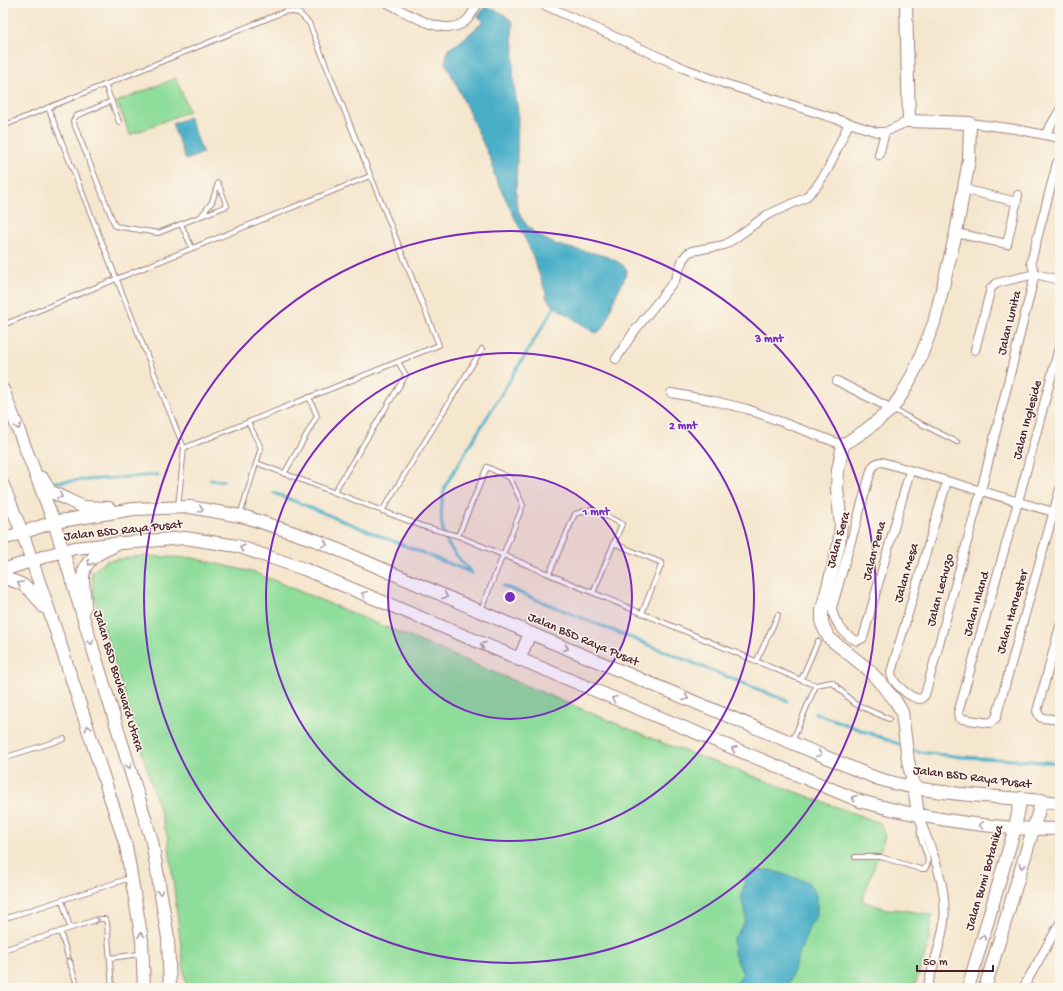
<svg xmlns="http://www.w3.org/2000/svg" width="1063" height="991" font-family="'Gochi Hand',sans-serif">
	<style>
		.green { fill: #8fdd9a; stroke: #6c7e62 }
		.water { fill: #48afc8; stroke: #49677a }
		.lines { fill: none; stroke-linecap: round; stroke-linejoin: round }
		.stream { stroke: #48afc8; stroke-width: 3 }
		.lane-casing { stroke: #a0827c; stroke-width: 6 }
		.street-casing { stroke: #a0827c; stroke-width: 10 }
		.secondary-casing { stroke: #a0827c; stroke-width: 14 }
		.lane { stroke: #fff; stroke-width: 4 }
		.street { stroke: #fff; stroke-width: 8 }
		.secondary { stroke: #fff; stroke-width: 12 }
		.oneway { stroke: #ae9aa0 }
		.ring { fill: none; stroke: #7b2cbf; stroke-width: 2 }
		.labels { text-anchor: middle; dominant-baseline: central; stroke-width: 3; stroke-linejoin: round; paint-order: stroke }
		.street-label { font-size: 13px; fill: #4a1f2b; stroke: #fbf7ec }
		.centre { fill: #7b2cbf; stroke: #fbf7ec; stroke-width: 2 }
		.ring-label { font-size: 12px; text-anchor: middle; font-weight: bold; fill: #7b2cbf; stroke: #fbf7ec; stroke-width: 3; stroke-linejoin: round; paint-order: stroke }
	</style>
	<rect width="100%" height="100%" fill="#fbf7ec"/>
	<filter id="ink" filterUnits="userSpaceOnUse"><feTurbulence type="fractalNoise" baseFrequency=".025" numOctaves="2"/><feDisplacementMap in="SourceGraphic" scale="8" xChannelSelector="R" yChannelSelector="G"/><feConvolveMatrix kernelMatrix="1 2 1 2 8 2 1 2 1" color-interpolation-filters="sRGB"/></filter>
	<filter id="wash" filterUnits="userSpaceOnUse"><feTurbulence type="fractalNoise" baseFrequency=".012" numOctaves="4" result="noise"/><feDisplacementMap in="SourceGraphic" scale="16" xChannelSelector="R" yChannelSelector="G"/><feGaussianBlur stdDeviation="0.9" result="paint"/><feColorMatrix in="noise" values="0 0 0 0 0 0 0 0 0 0 0 0 0 0 0 0 0 1.4 0 .05"/><feComposite in="paint" operator="in"/></filter>
	<g filter="url(#wash)">
		<rect width="100%" height="100%" fill="#f5e6ce"/>
		<path class="green" d="M176,78L189,111L130,135L117,102Z
			M141,556L193,558L256,573L663,743L880,823L885,836L862,901L887,909L903,910L932,915L929,942L914,988H186L168,838L93,592L92,572L106,561Z"/>
		<path class="water" d="M486,5C498,13 503,11 513,23L512,39L514,45L513,77L518,112L516,201C520,230 547,243 573,249C587,252 600,253 612,259C618,262 623,264 627,270L625,277L615,297L605,326L597,333L594,332L552,305L546,297V293L530,249L494,175L493,165L456,84L445,62L447,54L450,48L460,42L483,22V20L478,17Z
			M189,117L203,153L186,160L172,124Z
			M770,870L808,882L817,895V915L809,927L787,988H740L737,982L743,974L734,954L733,940L745,921L746,914L741,898L746,876L753,871Z"/>
		<g class="lines">
			<path class="stream" d="M211,480L224,481
				M55,482L158,475
				M274,493L470,572
				M472,573C464,564 454,554 448,544C438,525 441,505 445,486L557,303
				M503,586L787,701
				M815,713L904,746
				M909,748L918,752L964,757L1060,763"/>
		</g>
	</g>
	<g filter="url(#ink)">
		<g class="lines">
			<g class="lane-casing">
				<path id="lane" d="M105,84L119,122
					M112,101L76,116L73,121L115,226L158,233L227,206L218,183
					M3,126C97,88 192,49 286,11L299,13L309,23L439,345L184,448L48,107
					M201,216L212,202L218,183
					M181,224L192,248
					M3,325L370,176
					M892,409L957,442
					M257,463L422,526L458,536L801,680L816,685L832,682L855,704L889,719
					M284,474L317,416L309,397
					M334,492L406,375L398,362
					M178,507L184,448
					M382,511L482,349
					M240,515L261,448L248,422
					M458,536L487,467L510,478L523,505L481,610
					M613,543L662,563L642,613
					M549,574L575,514L592,509L622,524L593,593
					M756,662L778,615
					M801,680L818,641
					M792,742L816,685
					M3,758L64,739
					M855,857H881L920,869H925C934,857 917,842 920,829L922,827
					M62,900L70,928
					M3,919L130,878
					M60,931L78,988
					M3,950L99,919H105L107,923L112,988
					M110,958L140,954"/>
			</g>
			<g class="street-casing">
				<path id="street" d="M387,3C408,13 448,41 468,19C472,14 475,8 478,3
					M540,3L686,69L726,84L877,132H885L909,121
					M970,123L1015,129L1060,138
					M1045,135L1060,110
					M879,155L885,132
					M963,189L1017,202
					M956,233L1007,244L1018,195
					M1060,344L1018,502L958,713L959,718L962,719L990,723L996,718L1060,489
					M975,350L991,288L997,283L1035,274L1060,280
					M616,359L633,333L675,280L683,259L688,253L692,251L724,245L734,239L767,215L805,198L816,187L827,171L849,123
					M837,381L892,409
					M671,393L710,400L747,409L843,445
					M910,471L863,638L857,641C845,636 833,621 832,608L871,471C873,465 876,462 882,462L1060,514
					M947,481L891,672C891,683 911,699 921,699L925,695L981,491L1035,274L1031,262L1057,163
					M1060,626L1037,711L1040,717L1043,718L1060,720
					M918,815C931,849 948,884 944,922C941,944 933,966 927,988
					M1023,988L1060,923"/>
			</g>
			<g class="secondary-casing">
				<path id="secondary" d="M906,3L909,121L970,123L969,160L956,233L934,323L916,368L904,391L892,409L866,430L843,445L838,470L837,489L841,525L839,544L822,610V624L829,638L869,670L895,700L902,712L908,761L914,786L918,815
					M3,390L54,522L152,841L168,938L170,988
					M42,478L50,491L66,499L83,507L109,508
					M3,485L22,532L55,628L126,846L142,940L144,988
					M3,539L54,522L134,509L190,507L246,517L318,541L530,633L876,778C935,797 999,795 1060,803
					M3,570L49,555L75,548L122,543L185,538L237,546L304,569L860,801C910,815 962,824 1014,828C1029,829 1045,828 1060,829
					M3,578C26,583 31,590 44,607
					M85,607C85,597 83,587 83,578C83,561 98,553 112,547
					M519,660L530,633
					M968,988L1015,828L1021,798
					M985,988L1042,800"/>
			</g>
			<use href="#lane" class="lane"/>
			<use href="#street" class="street"/>
			<use href="#secondary" class="secondary"/>
		</g>
		<defs><path id="oneway-chevron" d="M-2-3.5L2.5 0L-2 3.5" fill="none" stroke-width="1.6" stroke-linecap="round" stroke-linejoin="round"/></defs>
		<g class="oneway">
			<use href="#oneway-chevron" transform="translate(18 427) rotate(71)"/>
			<use href="#oneway-chevron" transform="translate(60 496) rotate(28)"/>
			<use href="#oneway-chevron" transform="translate(201 509) rotate(10)"/>
			<use href="#oneway-chevron" transform="translate(325 544) rotate(23)"/>
			<use href="#oneway-chevron" transform="translate(242 548) rotate(-162)"/>
			<use href="#oneway-chevron" transform="translate(90 563) rotate(123)"/>
			<use href="#oneway-chevron" transform="translate(20 584) rotate(-154)"/>
			<use href="#oneway-chevron" transform="translate(364 594) rotate(-157)"/>
			<use href="#oneway-chevron" transform="translate(445 596) rotate(23)"/>
			<use href="#oneway-chevron" transform="translate(91 642) rotate(73)"/>
			<use href="#oneway-chevron" transform="translate(483 645) rotate(-157)"/>
			<use href="#oneway-chevron" transform="translate(566 648) rotate(23)"/>
			<use href="#oneway-chevron" transform="translate(686 698) rotate(23)"/>
			<use href="#oneway-chevron" transform="translate(614 699) rotate(-158)"/>
			<use href="#oneway-chevron" transform="translate(88 728) rotate(-108)"/>
			<use href="#oneway-chevron" transform="translate(734 749) rotate(-158)"/>
			<use href="#oneway-chevron" transform="translate(819 754) rotate(23)"/>
			<use href="#oneway-chevron" transform="translate(129 766) rotate(73)"/>
			<use href="#oneway-chevron" transform="translate(854 798) rotate(-158)"/>
			<use href="#oneway-chevron" transform="translate(981 825) rotate(-173)"/>
			<use href="#oneway-chevron" transform="translate(1022 866) rotate(107)"/>
			<use href="#oneway-chevron" transform="translate(160 892) rotate(80)"/>
			<use href="#oneway-chevron" transform="translate(97 920) rotate(-10)"/>
			<use href="#oneway-chevron" transform="translate(141 935) rotate(-98)"/>
			<use href="#oneway-chevron" transform="translate(983 937) rotate(-74)"/>
			<use href="#oneway-chevron" transform="translate(69 960) rotate(-107)"/>
		</g>
	</g>
	<circle cx="510" cy="597" r="122" fill="#7b2cbf" fill-opacity=".12"/>
	<g class="ring">
		<circle cx="510" cy="597" r="122"/>
		<circle cx="510" cy="597" r="244"/>
		<circle cx="510" cy="597" r="366"/>
	</g>
	<g class="labels">
		<g class="street-label">
			<text transform="translate(1010 323) rotate(-76)">Jalan Lunita</text>
			<text transform="translate(1028 420) rotate(-75)">Jalan Ingleside</text>
			<text transform="translate(123 531) rotate(-6)">Jalan BSD Raya Pusat</text>
			<text transform="translate(839 540) rotate(-74)">Jalan Sera</text>
			<text transform="translate(875 551) rotate(-75)">Jalan Pena</text>
			<text transform="translate(907 573) rotate(-74)">Jalan Mesa</text>
			<text transform="translate(941 590) rotate(-75)">Jalan Lechuzo</text>
			<text transform="translate(977 604) rotate(-74)">Jalan Inland</text>
			<text transform="translate(1013 612) rotate(-74)">Jalan Harvester</text>
			<text transform="translate(583 640) rotate(23)">Jalan BSD Raya Pusat</text>
			<text transform="translate(118 681) rotate(73)">Jalan BSD Boulevard Utara</text>
			<text transform="translate(972 778) rotate(7)">Jalan BSD Raya Pusat</text>
			<text transform="translate(985 878) rotate(-74)">Jalan Bumi Botanika</text>
		</g>
	</g>
	<circle cx="510" cy="597" r="6" class="centre"/>
	<g class="ring-label">
		<text x="769" y="342">3 mnt</text>
		<text x="683" y="429">2 mnt</text>
		<text x="596" y="515">1 mnt</text>
	</g>
	<rect width="1063" height="991" fill="none" stroke="#fbf7ec" stroke-width="16"/>
	<path d="M917 965v6h76v-6" fill="none" stroke="#4a1f2b" stroke-width="2"/>
	<text x="923" y="965" font-size="12" fill="#4a1f2b" stroke="#fbf7ec" stroke-width="3" paint-order="stroke">50 m</text>
</svg>
